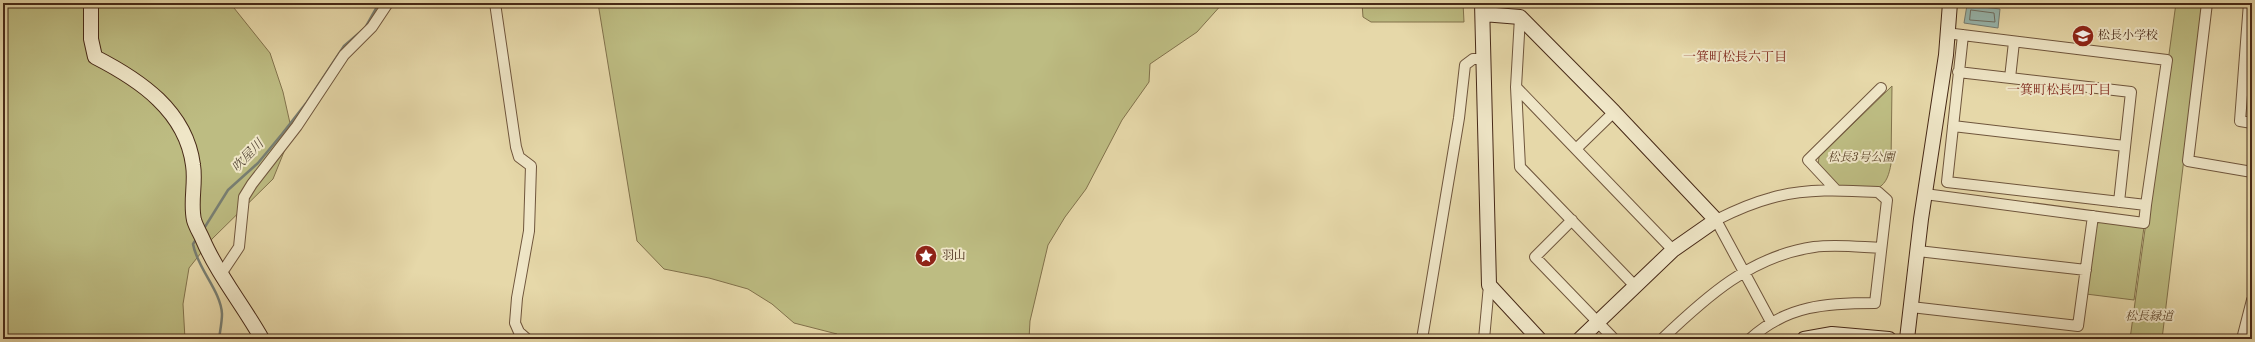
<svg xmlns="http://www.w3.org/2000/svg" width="2255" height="342" font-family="'Old Standard TT','Noto Serif JP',serif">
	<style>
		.green { fill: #bdbc82; stroke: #82724c }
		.water { fill: #98b8b0; stroke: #787f73 }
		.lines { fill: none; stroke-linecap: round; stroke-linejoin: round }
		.shore { stroke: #707064; stroke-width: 1 }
		.stream { stroke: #787f73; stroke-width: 2.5 }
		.street-casing { stroke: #6f553c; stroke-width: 12 }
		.secondary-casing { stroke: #472917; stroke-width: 16 }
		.street { stroke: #efe6c7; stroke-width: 10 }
		.secondary { stroke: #efe6c7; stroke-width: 14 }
		.labels { text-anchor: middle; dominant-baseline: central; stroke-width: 4; stroke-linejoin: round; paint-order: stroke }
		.poi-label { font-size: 12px; fill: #472917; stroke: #efe6c7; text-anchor: start }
		.park-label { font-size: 12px; font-style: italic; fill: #5f462c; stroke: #efe6c7 }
		.neighbourhood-label { font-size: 13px; fill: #7a1f14; stroke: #efe6c7 }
		.water-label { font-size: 13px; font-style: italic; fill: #5b4d3d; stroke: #efe6c7 }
	</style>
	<rect width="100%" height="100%" fill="#e6d8a9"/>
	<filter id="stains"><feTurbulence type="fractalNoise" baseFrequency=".005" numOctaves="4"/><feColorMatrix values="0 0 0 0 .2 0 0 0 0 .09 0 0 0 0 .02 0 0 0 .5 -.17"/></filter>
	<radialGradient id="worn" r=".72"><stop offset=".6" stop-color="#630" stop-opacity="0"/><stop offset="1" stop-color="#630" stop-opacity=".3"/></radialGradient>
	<path class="green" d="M3,3H230L270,53L283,92L292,132L273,179L212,239L189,268L183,304L185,339H3Z
		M598,3H1223L1197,32L1150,64L1149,82L1122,120L1086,189L1065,217L1048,245L1030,321L1029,339H841L837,334L794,323L772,304L748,289L709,278L664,269L637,241Z
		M1362,3H1463L1464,22H1371L1363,17Z
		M2176,3H2203L2162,339H2130Z
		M1892,86L1891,164C1889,174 1887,183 1878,188L1839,187L1818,165L1819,157Z
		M2096,221L2144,227L2134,300L2086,294Z"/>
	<path class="water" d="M1967,5L2000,9L1998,28L1964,23Z"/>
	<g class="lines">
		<path class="shore" d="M1971,10L1994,13L1995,22L1970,20Z"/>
		<path class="stream" d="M203,230L228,190L258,163L282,134L307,102L344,46L365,28L379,3
			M197,238L193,244C197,268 221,291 222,314C222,322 220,331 219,339"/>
		<g class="street-casing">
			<path id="street" d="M495,3L516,147L519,157L531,166L529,231L517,298L515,323L519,332L527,339
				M2207,3L2188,161L2252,172
				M2249,3L2240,121L2252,123
				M1520,17L1516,87L1520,167L1635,286
				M1946,33L2167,60L2146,205L1947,182L1963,35
				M1958,72L2131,92L2119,202
				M2010,78L2014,42
				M1516,87L1673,250
				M1953,126L2125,146
				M1577,148L1614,112
				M1836,190L1808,160L1881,88
				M1925,194L2144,223L2146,205
				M1572,220L1535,257L1614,339
				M1918,251L2086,270
				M221,274L239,247L244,197L252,184L297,126L344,55L372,27L388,3
				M1911,307L2078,326L2093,216
				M1422,339L1459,118L1465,65L1473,59H1484
				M1484,339L1489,285
				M1662,339C1706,297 1751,256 1814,247C1836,244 1859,247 1881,248
				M1750,339C1787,305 1827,303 1875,303L1887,200L1878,192C1843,190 1805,188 1771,198C1752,203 1734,211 1716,220L1771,322
				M2242,339L2252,300"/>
		</g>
		<g class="secondary-casing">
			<path id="secondary" d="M91,3V39L95,57C140,80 186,111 193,165C196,183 190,202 194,220C196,227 200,233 203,240C218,275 243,305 262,339
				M1482,3L1489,285L1539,339
				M1483,14L1520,17L1614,112L1716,220L1673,250L1580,339
				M1804,339L1832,334L1889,339
				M1907,339L1921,219L1946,55L1950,3"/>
		</g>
		<use href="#street" class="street"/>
		<use href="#secondary" class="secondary"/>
	</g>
	<defs>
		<g id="school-disc" transform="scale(1.15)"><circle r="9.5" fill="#8f2418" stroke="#efe6c7"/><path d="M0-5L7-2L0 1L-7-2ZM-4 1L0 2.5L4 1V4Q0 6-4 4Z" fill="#fff"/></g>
		<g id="sight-disc" transform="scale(1.15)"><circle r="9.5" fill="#8f2418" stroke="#efe6c7"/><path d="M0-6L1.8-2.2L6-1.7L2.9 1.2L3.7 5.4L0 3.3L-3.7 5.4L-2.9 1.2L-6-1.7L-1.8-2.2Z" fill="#fff"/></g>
	</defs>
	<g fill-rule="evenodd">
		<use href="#school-disc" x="2083" y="36"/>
		<use href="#sight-disc" x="926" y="256"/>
	</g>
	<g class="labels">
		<g class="poi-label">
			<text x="2098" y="36">松長小学校</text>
			<text x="942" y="256">羽山</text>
		</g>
		<g class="park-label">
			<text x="1861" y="158">松長3号公園</text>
			<text x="2149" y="317">松長緑道</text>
		</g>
		<g class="neighbourhood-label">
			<text x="1735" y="57">一箕町松長六丁目</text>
			<text x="2059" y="90">一箕町松長四丁目</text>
		</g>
		<g class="water-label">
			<text transform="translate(248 156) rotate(-46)">吹屋川</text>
		</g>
	</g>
	<rect width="2255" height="342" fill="none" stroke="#e6d8a9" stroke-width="16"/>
	<rect x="4" y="4" width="2247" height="334" fill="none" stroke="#472917" stroke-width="2"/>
	<rect x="8" y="8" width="2239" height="326" fill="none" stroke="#472917"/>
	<rect width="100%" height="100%" filter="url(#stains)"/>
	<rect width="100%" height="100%" fill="url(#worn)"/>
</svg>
